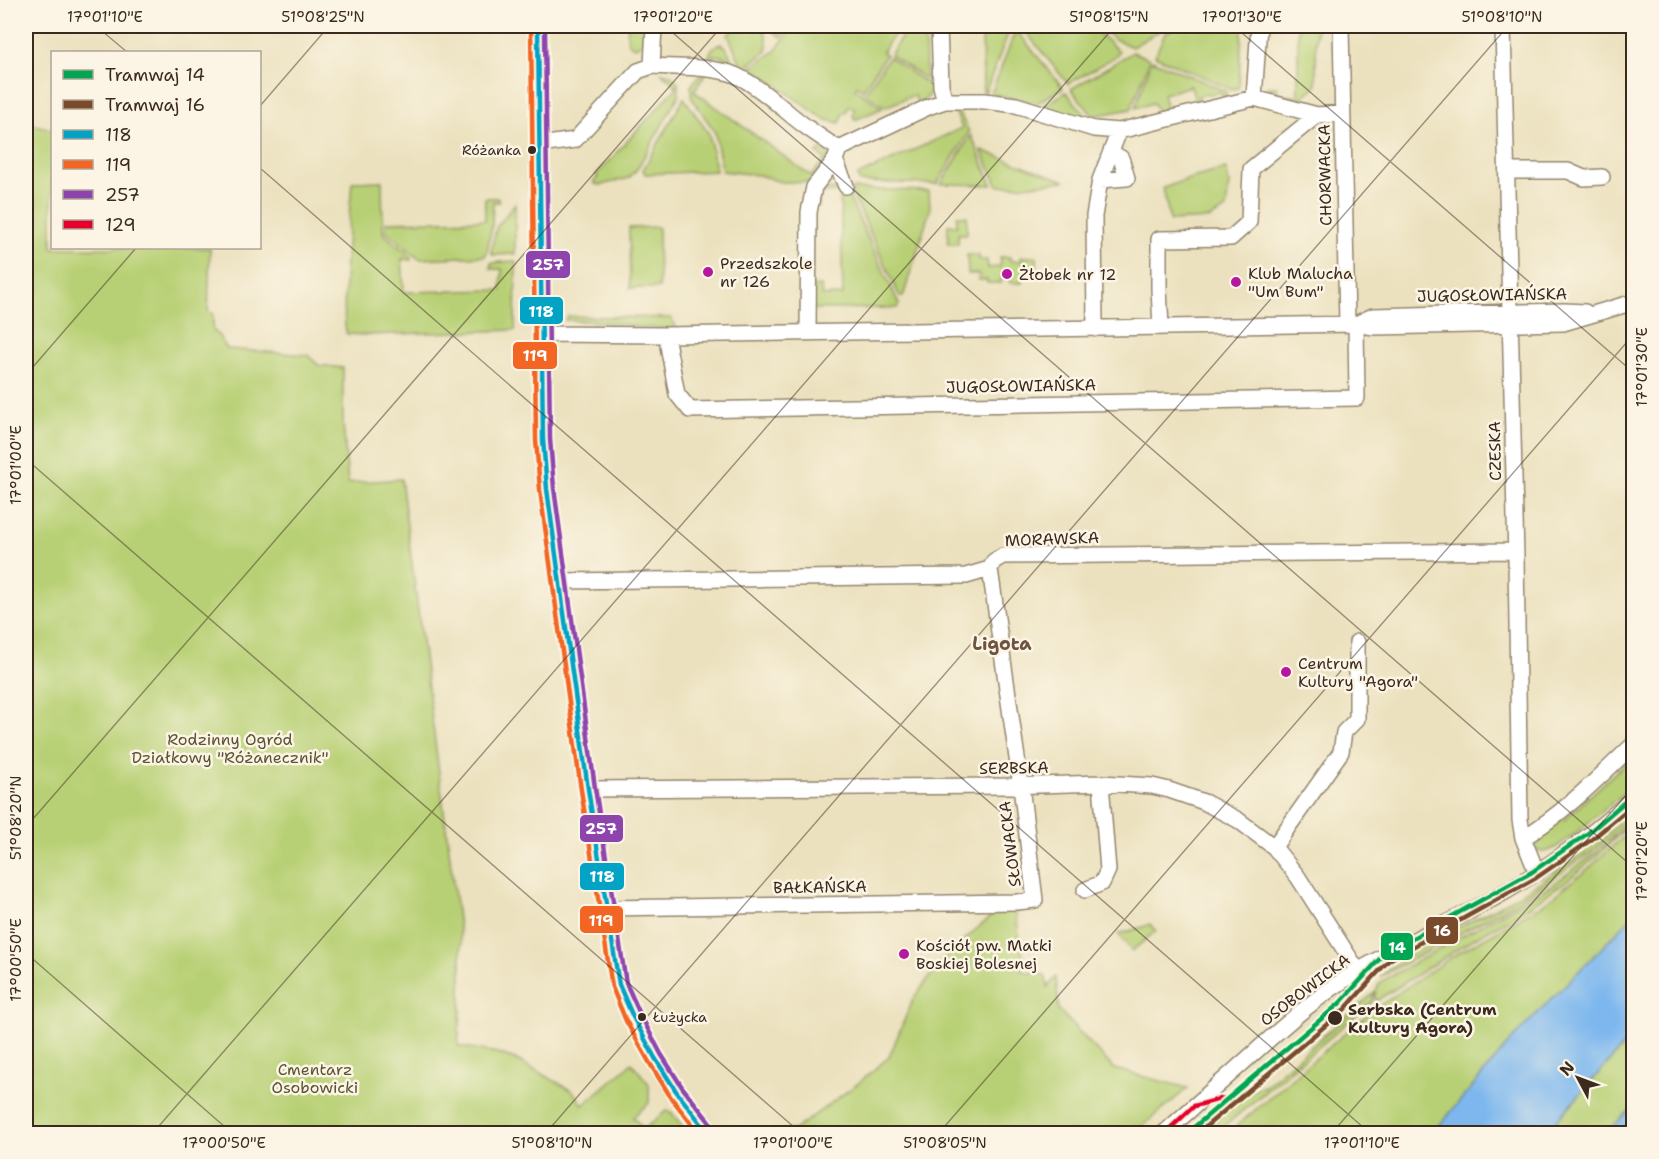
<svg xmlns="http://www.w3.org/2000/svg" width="1659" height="1159" font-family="'Shantell Sans',sans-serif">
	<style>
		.green { fill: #b8d075; stroke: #7a7d4a; stroke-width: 1.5 }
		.water { fill: #7db7ee; stroke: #5c7086; stroke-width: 1.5 }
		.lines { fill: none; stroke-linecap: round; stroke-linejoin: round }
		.minor-casing { stroke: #93866e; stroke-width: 18 }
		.minor { stroke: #fff; stroke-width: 15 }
		.bus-1-casing { stroke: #fcf5e5; stroke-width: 9 }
		.bus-2-casing { stroke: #fcf5e5; stroke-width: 9 }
		.bus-3-casing { stroke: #fcf5e5; stroke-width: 9 }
		.bus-4-casing { stroke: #fcf5e5; stroke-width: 9 }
		.bus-1 { stroke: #03a3c5; stroke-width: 4.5 }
		.bus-2 { stroke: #f26522; stroke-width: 4.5 }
		.bus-3 { stroke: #8e44ad; stroke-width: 4.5 }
		.bus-4 { stroke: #e4002b; stroke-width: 4.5 }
		.tram-1-casing { stroke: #fcf5e5; stroke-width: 9 }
		.tram-2-casing { stroke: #fcf5e5; stroke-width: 9 }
		.tram-1 { stroke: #00a651; stroke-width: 4.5 }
		.tram-2 { stroke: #7a4b2a; stroke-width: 4.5 }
		.ticks { fill: none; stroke: #3b2a1e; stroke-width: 1.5; stroke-opacity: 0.45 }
		.bus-dot { fill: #3b2a1e; stroke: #fcf5e5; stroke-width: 2 }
		.poi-dot { fill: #b5179e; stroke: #fcf5e5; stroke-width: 2 }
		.labels { text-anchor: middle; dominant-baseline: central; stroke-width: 5; stroke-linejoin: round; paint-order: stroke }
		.bus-label { font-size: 14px; fill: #3b2a1e; stroke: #fcf5e5; text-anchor: end }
		.street-label { font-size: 16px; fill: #3b2a1e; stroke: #fcf5e5 }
		.poi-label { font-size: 16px; fill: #3b2a1e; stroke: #fcf5e5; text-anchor: start }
		.park-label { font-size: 16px; fill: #5a5434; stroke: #fcf5e5 }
		.stop-label { font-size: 16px; font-weight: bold; fill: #3b2a1e; stroke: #fcf5e5; text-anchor: start }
		.neighbourhood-label { font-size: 18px; font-weight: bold; fill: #6e5440; stroke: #fcf5e5 }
		.line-badge { stroke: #fcf5e5; stroke-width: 2 }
		.badge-label { font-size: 16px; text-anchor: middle; font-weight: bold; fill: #fff }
		.neatline { fill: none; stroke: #3b2a1e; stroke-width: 2 }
		.ticks-label { font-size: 15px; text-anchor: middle; fill: #3b2a1e }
	</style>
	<rect width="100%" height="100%" fill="#fcf5e5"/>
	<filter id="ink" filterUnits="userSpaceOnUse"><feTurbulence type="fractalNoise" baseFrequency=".0167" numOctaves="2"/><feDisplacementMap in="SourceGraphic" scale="12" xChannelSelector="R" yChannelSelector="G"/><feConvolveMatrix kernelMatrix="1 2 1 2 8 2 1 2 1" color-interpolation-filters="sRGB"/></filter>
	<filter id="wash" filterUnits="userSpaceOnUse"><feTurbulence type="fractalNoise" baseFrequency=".008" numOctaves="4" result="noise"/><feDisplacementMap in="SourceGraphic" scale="24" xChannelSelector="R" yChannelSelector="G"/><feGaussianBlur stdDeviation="1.35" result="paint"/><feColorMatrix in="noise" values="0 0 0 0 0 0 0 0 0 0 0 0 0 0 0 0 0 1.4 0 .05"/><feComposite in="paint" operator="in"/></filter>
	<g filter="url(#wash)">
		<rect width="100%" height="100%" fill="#ebe1be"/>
		<path class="green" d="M628,26H645L644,38L642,44L635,47C625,44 627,34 628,26Z
			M741,26C764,25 768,28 767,51L743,68L728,35L734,29Z
			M766,26H894L899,29L882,52L886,55L863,90L857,86L855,89L882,108L855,120L853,115L855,110L849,106L846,113H843L840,123L824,119L751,67L775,51L789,32L786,30L781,37Z
			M905,26H925L926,79L890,55L904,33Z
			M982,26H1011L985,93L983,92Z
			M1021,26H1090L1119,51L1116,56L1068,84Z
			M1098,26H1168L1132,47L1114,39Z
			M1179,26H1242L1239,84L1238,88L1231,89L1155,56L1165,33Z
			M1298,26H1316V86L1301,98L1288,103L1267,94V87H1277V96H1298Z
			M1017,31L1063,88L1037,103L991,94L1015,32Z
			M721,44L726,47L731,58L726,63L724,57L713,55L711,64L707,63C710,54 710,46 721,44Z
			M1133,52L1150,59L1131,109L1093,116L1071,89Z
			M889,57L930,86C931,96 926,99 918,104L914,95L885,107L865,93Z
			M1152,60L1226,91V100L1220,92L1198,96L1201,103L1196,104L1191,86L1163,94L1167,111L1159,113L1153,103L1135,108Z
			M662,73L671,75L678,82L679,95L637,169L629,178L601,185L595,184L594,181L598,177L596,175L677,87Z
			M706,73L694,91L811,176L825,159L817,153L822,149L828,153L829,157L813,181L808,182H781L759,175L722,171L715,132L691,97V86L700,74Z
			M1066,92L1088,118V120L1042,107Z
			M684,98L709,134L716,171L645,174L643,170Z
			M957,108L969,132L937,184L860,182L857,176L962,128L954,109Z
			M26,123L52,129V248H210L208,312L213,313V330L218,335L227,349L308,355L318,365L343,368V424L348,483L401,479L461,943V1008L458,1046L497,1053L515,1059L573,1091L583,1105L632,1063L649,1084V1103L633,1117L644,1129L666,1111L671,1112L688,1133H26Z
			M971,135L992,185L941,184Z
			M981,150L1065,181L1031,185L999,186L997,184Z
			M1226,169L1229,183L1226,209L1209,219L1170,221L1163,188L1188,179Z
			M382,181L383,233L411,257V260L402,259L404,292L501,290L502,269H491V263L514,261L516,262L515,330L365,335L347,334C340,322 350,205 352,182Z
			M821,189H839L847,193L899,304L897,308L813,309L812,287L821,286L822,296L843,295L840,192L819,193V207H814L817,193Z
			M851,189L929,191L930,210L903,297H900L851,191Z
			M485,198H498L499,202H493L492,225L487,252L485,256L419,259L386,231V222L485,220Z
			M515,203V254L493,255L491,252L496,228Z
			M957,216H967V234H958V244H948V225H957Z
			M658,227L659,288H630L629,228Z
			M967,255H979V260H987L988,268L1000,267V257H1010V261H1021V257H1037V274H1022V283H1010L1009,279H1001V283H987V280H979V274H968Z
			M568,316L671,318L677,328H646L606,322L565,320Z
			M1633,756V785L1576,833L1555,848L1548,851L1542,852L1535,850L1534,843L1539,836L1562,819L1564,820Z
			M1633,811V818L1591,852L1540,887L1511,905L1380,977C1412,947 1460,928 1499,906C1547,880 1592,848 1633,811Z
			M1633,821L1597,856L1569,879L1536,902L1513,917L1481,934L1376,1001C1374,994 1377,985 1382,981L1552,885L1590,857Z
			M1633,828V916L1515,1036L1433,1133L1227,1134L1370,1012L1453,956L1542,905L1589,868Z
			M1015,910L1023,958L1021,971L1045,975L1048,987L1056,977L1059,1010L1114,1069L1188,1088L1134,1133H741L794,1130L861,1081L889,1057L913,999L944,958L997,911Z
			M1150,924L1156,931L1132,951L1118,934L1143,927Z
			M1375,992L1372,1002L1216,1133H1201L1240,1100L1260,1086L1264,1087Z
			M1633,1035V1107L1606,1133L1545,1134Z"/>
		<path class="water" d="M1633,916V1035L1545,1133H1433L1515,1036Z
			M1633,1107V1133H1606Z"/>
	</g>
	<g filter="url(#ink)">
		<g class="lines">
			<g class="minor-casing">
				<path id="minor" d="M538,26L542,393L543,439L547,489L588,789L619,985L633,1017L655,1058L676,1091L709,1134
					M654,26L652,66C678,68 705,66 730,73C756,82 783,110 805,126C816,134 828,142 839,149L928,107L945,101H985L1016,105L1094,129L1119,131L1254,98L1259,26
					M939,26L941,86L945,101
					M1341,26L1347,324
					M1503,26L1516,558L1520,820L1523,838L1537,873
					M1254,98L1317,115L1342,113
					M540,145L575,140L638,71L652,66
					M835,160L846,186
					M1507,171H1568L1584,178L1602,177
					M1100,180L1127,178L1121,158L1112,153
					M1356,324L1373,316L1564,311L1585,312
					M1161,327L1159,289V239L1231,238L1249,222L1251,169L1317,115
					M1095,329L1094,216L1100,180L1119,131
					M808,333L809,212L814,187L835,160L839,149
					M542,334L666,335L1356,324L1374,327L1563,323L1634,302
					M666,335L677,394L690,410L1357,398L1356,324
					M561,581L966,576L990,569L994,561L1003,556L1516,551
					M588,789L1007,786L1101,783L1152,786L1169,790L1204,802L1238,820L1274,847L1298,877L1358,971
					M1523,838C1564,813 1599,777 1634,744
					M1274,847L1341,752L1344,732L1357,719V642
					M1085,890L1102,883L1108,870L1101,783
					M606,908L1017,902L1035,900L1021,786L990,569
					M1163,1134C1193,1107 1224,1080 1255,1052C1287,1023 1320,994 1358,971C1407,942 1460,918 1510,889C1554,863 1596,832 1634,797"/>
			</g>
			<use href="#minor" class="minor"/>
			<g class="bus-1-casing">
				<path id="bus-1" d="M538,26L543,439L547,489L588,789L619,985L633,1017L655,1058L676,1091L709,1134"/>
			</g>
			<g class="bus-2-casing">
				<path id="bus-2" d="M531,26L536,440L540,490L581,790L612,987L626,1021L649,1062L670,1096L699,1134"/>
			</g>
			<g class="bus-3-casing">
				<path id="bus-3" d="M545,26L550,439L554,488L595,788L626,983L640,1014L661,1054L682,1087L715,1129"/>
			</g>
			<g class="bus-4-casing">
				<path id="bus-4" d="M1164,1134L1194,1106L1236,1095L1343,1005L1359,989L1385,957L1487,902L1537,873L1567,852L1613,816L1634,797"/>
			</g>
			<use href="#bus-1" class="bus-1"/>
			<use href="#bus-2" class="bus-2"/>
			<use href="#bus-3" class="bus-3"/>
			<use href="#bus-4" class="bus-4"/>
			<g class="tram-1-casing">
				<path id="tram-1" d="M1186,1134L1340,1003L1384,954L1532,872L1587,834L1634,794"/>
			</g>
			<g class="tram-2-casing">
				<path id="tram-2" d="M1197,1134L1345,1009L1389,960L1536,878L1591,840L1634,804"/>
			</g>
			<use href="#tram-1" class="tram-1"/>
			<use href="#tram-2" class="tram-2"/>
		</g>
	</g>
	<path class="ticks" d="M96,26L127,52M665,26L1634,868M1234,26L1634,373M260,106L329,26M260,168L1371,1134M26,375L136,248M26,459L802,1134M26,827L722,26M26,953L233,1134M152,1134L1115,26M545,1134L1508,26M938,1134L1634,334M1331,1134L1634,786"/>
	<g class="bus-dot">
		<circle cx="532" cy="150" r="5"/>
		<circle cx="642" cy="1017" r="5"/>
		<circle cx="1335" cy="1018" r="8"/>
	</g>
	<g class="poi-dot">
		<circle cx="708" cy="272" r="6"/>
		<circle cx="1007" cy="274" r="6"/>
		<circle cx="1236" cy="282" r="6"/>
		<circle cx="1286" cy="672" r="6"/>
		<circle cx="904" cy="954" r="6"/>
	</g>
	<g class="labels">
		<g class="bus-label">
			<text x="521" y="150">Różanka</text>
			<text x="653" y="1017" text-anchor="start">Łużycka</text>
		</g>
		<g class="street-label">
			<text transform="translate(1325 175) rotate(-91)">CHORWACKA</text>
			<text transform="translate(1492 295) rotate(-1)">JUGOSŁOWIAŃSKA</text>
			<text transform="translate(1021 386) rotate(-1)">JUGOSŁOWIAŃSKA</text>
			<text transform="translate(1495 451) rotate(-91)">CZESKA</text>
			<text transform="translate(1052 539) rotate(-2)">MORAWSKA</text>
			<text transform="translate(1014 768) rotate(-1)">SERBSKA</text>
			<text transform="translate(1010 844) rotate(-97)">SŁOWACKA</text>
			<text transform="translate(820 887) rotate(-1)">BAŁKAŃSKA</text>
			<text transform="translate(1305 990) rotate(-37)">OSOBOWICKA</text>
		</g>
		<g class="poi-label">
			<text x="720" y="263">Przedszkole<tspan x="720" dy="18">nr 126</tspan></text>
			<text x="1248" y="273">Klub Malucha<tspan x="1248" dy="18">"Um Bum"</tspan></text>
			<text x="1019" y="274">Żłobek nr 12</text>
			<text x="1298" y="663">Centrum<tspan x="1298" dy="18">Kultury "Agora"</tspan></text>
			<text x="916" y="945">Kościół pw. Matki<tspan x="916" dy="18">Boskiej Bolesnej</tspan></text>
		</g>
		<g class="park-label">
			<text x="230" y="739">Rodzinny Ogród<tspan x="230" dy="18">Działkowy "Różanecznik"</tspan></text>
			<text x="315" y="1069">Cmentarz<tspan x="315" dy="18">Osobowicki</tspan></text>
		</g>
		<g class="stop-label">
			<text x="1348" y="1009">Serbska (Centrum<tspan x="1348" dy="18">Kultury Agora)</tspan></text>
		</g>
		<g class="neighbourhood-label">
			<text x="1002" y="644">Ligota</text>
		</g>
	</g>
	<g class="line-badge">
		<rect x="525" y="250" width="46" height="29" rx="6" fill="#8e44ad"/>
		<rect x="519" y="296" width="45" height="29" rx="6" fill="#03a3c5"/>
		<rect x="512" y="341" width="46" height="29" rx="6" fill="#f26522"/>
		<rect x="579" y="814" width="45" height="29" rx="6" fill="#8e44ad"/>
		<rect x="579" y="862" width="46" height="29" rx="6" fill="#03a3c5"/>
		<rect x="579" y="905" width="45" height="29" rx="6" fill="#f26522"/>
		<rect x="1425" y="916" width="34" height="29" rx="6" fill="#7a4b2a"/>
		<rect x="1380" y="932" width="34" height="29" rx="6" fill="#00a651"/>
	</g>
	<g class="badge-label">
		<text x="548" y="270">257</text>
		<text x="541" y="317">118</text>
		<text x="535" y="361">119</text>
		<text x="601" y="834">257</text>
		<text x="602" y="882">118</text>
		<text x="601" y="926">119</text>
		<text x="1442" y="936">16</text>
		<text x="1397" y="953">14</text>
	</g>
	<rect width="1659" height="1159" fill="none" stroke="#fcf5e5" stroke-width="66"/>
	<rect x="51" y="51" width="210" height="198" fill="#fcf5e5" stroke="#afa495" stroke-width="1.5"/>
	<rect x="63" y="70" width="30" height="9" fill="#00a651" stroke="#afa495" stroke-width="1.5"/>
	<text x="105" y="81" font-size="18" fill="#3b2a1e">Tramwaj 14</text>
	<rect x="63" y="100" width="30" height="9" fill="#7a4b2a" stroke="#afa495" stroke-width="1.5"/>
	<text x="105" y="111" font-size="18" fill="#3b2a1e">Tramwaj 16</text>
	<rect x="63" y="130" width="30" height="9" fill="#03a3c5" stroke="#afa495" stroke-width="1.5"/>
	<text x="105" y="141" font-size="18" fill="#3b2a1e">118</text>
	<rect x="63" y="160" width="30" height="9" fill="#f26522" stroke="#afa495" stroke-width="1.5"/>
	<text x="105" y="171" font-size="18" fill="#3b2a1e">119</text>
	<rect x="63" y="190" width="30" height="9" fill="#8e44ad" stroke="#afa495" stroke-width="1.5"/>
	<text x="105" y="201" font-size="18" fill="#3b2a1e">257</text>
	<rect x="63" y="220" width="30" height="9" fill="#e4002b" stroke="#afa495" stroke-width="1.5"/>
	<text x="105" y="231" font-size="18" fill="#3b2a1e">129</text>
	<g transform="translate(1578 1078) rotate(311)" stroke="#fcf5e5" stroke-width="4.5" paint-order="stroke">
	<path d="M0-4.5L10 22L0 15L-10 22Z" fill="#3b2a1e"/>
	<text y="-9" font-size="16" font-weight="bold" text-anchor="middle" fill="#3b2a1e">N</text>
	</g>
	<rect x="33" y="33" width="1593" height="1093" class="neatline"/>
	<g class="ticks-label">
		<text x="105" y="22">17°01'10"E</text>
		<text x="323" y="22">51°08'25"N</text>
		<text x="673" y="22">17°01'20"E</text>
		<text x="1109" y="22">51°08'15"N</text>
		<text x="1242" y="22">17°01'30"E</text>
		<text x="1502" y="22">51°08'10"N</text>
		<text transform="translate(1642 367) rotate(-90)" y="5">17°01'30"E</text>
		<text transform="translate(16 465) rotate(-90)" y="5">17°01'00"E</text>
		<text transform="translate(16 818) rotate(-90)" y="5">51°08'20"N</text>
		<text transform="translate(1642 861) rotate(-90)" y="5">17°01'20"E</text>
		<text transform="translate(16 960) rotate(-90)" y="5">17°00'50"E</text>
		<text x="224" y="1148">17°00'50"E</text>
		<text x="552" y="1148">51°08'10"N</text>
		<text x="793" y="1148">17°01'00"E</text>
		<text x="945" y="1148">51°08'05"N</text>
		<text x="1362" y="1148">17°01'10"E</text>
	</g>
</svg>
